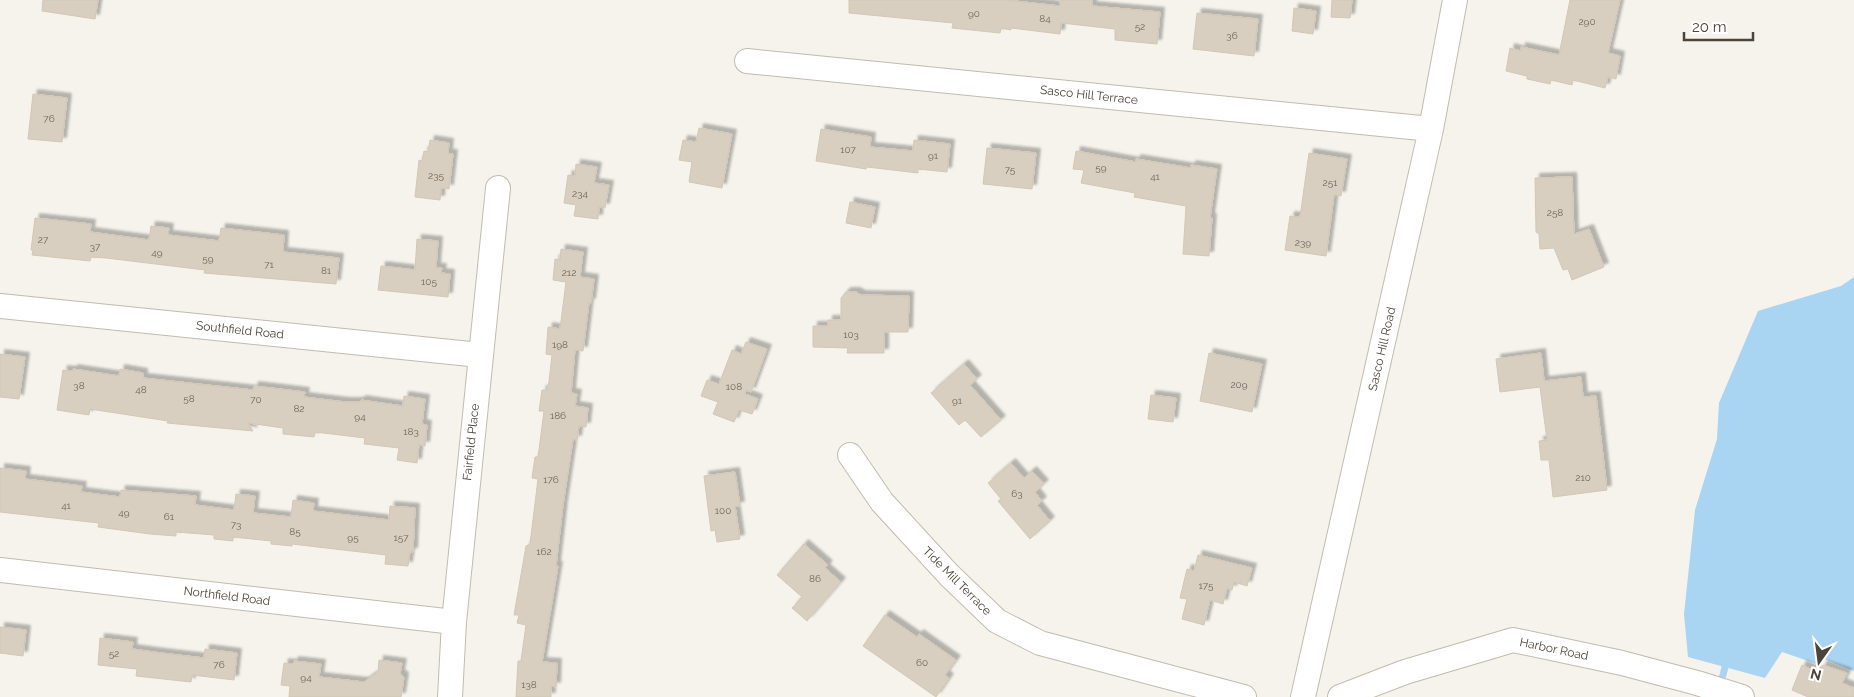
<svg xmlns="http://www.w3.org/2000/svg" width="1854" height="697" font-family="Raleway,sans-serif">
	<style>
		.water { fill: #a9d4f2 }
		.lines { fill: none; stroke-linecap: round; stroke-linejoin: round }
		.stream { stroke: #a9d4f2; stroke-width: 7 }
		.building { fill: #d8cfc1; stroke: #d3c7b4; filter: url(#shadow) }
		.minor-casing { stroke: #c2bbae; stroke-width: 26 }
		.minor { stroke: #fff; stroke-width: 24 }
		.labels { text-anchor: middle; dominant-baseline: central; stroke-width: 5; stroke-linejoin: round; paint-order: stroke }
		.number-label { font-size: 10px; fill: #6e675b }
		.street-label { font-size: 12px; fill: #4b4439; stroke: #fff }
	</style>
	<defs>
		<filter id="shadow"><feDropShadow dx="4.5" dy="-4.5" stdDeviation="1" flood-color="#0004"/></filter>
	</defs>
	<rect width="100%" height="100%" fill="#f6f3ec"/>
	<path class="water" d="M1854,277V671L1822,658L1817,664L1782,652L1765,678L1688,657L1684,614L1695,510L1717,439L1719,403L1758,311L1841,286Z"/>
	<g class="lines">
		<path class="stream" d="M1720,687L1725,667"/>
	</g>
	<path class="building" d="M43,0H98L95,19L42,11Z
		M849,0H1006L1060,6V0H1092V6L1160,12L1157,44L1115,40V29L1061,23L1060,34L1011,28V30L1001,28L1000,33L952,28L953,23L849,13Z
		M1332,0H1352L1350,18L1331,17Z
		M1570,0H1620L1608,53L1620,56L1616,79L1608,77L1605,88L1573,80L1572,85L1551,80L1550,84L1527,79V76L1506,71L1510,48L1521,51V47L1559,55Z
		M1294,8L1316,11L1313,34L1292,31Z
		M1197,13L1258,19L1254,56L1193,49Z
		M33,94L67,98L62,142L28,139Z
		M699,128L732,134L722,188L689,182L692,162L679,160L683,140L696,142Z
		M821,129L871,137L870,147L913,151L914,140L950,144L947,172L918,169V173L867,167L866,169L816,161Z
		M430,140L449,143L448,154H453L449,189L441,188L440,200L415,197L419,160L422,161L424,151L428,152Z
		M987,148L1036,153L1032,189L983,184Z
		M1076,151L1136,162V159L1191,168V165L1217,169L1210,218H1212L1209,256L1183,254L1186,206L1134,197L1135,193L1081,183L1084,170L1073,169Z
		M1309,153L1347,159L1341,196L1334,195L1326,256L1285,250L1290,216L1300,217Z
		M576,164L597,167L594,183L609,185L605,208L599,207L598,219L574,216L576,205L564,203L568,175L575,176Z
		M1572,177L1574,234L1589,229L1604,267L1572,280L1568,269L1563,270L1554,248L1540,249L1539,234L1536,232L1535,178Z
		M850,202L875,207L871,228L846,223Z
		M35,218L91,224L90,232L149,240L151,226L169,228L168,235L219,241L221,228L284,235L283,252L339,258L336,284L204,273L205,270L106,258L91,257L90,261L32,255L33,250H31Z
		M417,239L438,241L436,268H442L441,273L450,274L448,297L378,290L381,266L415,270Z
		M561,249L583,252L580,277L594,279L591,303L589,302L583,351L575,350L571,393L577,394L575,406L588,408L586,427L579,426L577,440L573,439L563,505L556,566H558L542,662L557,663L556,687L551,686V697H516L518,661H521L526,625L517,623L519,615H514L526,546L530,544L538,479L532,478L535,457H538L544,411H539L542,390H548L552,355L546,354L548,327L560,329L566,282L553,280L555,259L560,260Z
		M846,292H856L861,295L909,296L908,332H884V353H847L848,348L813,347V326H828V320H841V298Z
		M746,342L767,349L751,392L746,390L745,394L758,399L752,414L739,410L734,422L713,414L718,402L701,396L707,380L719,384L732,350L741,354Z
		M1209,353L1262,364L1252,412L1200,401Z
		M1541,353L1544,381L1581,377L1583,397L1596,396L1607,490L1553,497L1549,460H1541L1539,441L1547,440L1540,387L1500,392L1496,359Z
		M0,354L25,357L19,399L0,397Z
		M964,364L977,379L970,385L1001,420L981,437L965,420L959,425L931,393Z
		M73,369L119,376L120,369L143,373V378L253,390L254,386L305,392L304,397L345,402H359L361,400L403,406L404,396L425,399L422,424L427,425L425,446L419,445L417,463L397,460L399,448L364,444L365,438L315,432L314,437L283,434V428L248,423L253,431L167,423L168,421L90,409L89,415L57,410L63,370L73,371Z
		M1151,395L1176,398L1173,422L1148,419Z
		M1011,463L1024,478L1032,471L1044,484L1035,492L1042,501L1037,505L1050,521L1030,539L998,501L1001,499L988,483Z
		M0,468L26,471L25,479L82,486L81,492L120,497L121,490L196,496L195,505L234,510L236,494L255,496L253,513L291,517L293,500L314,503L313,511L389,520L390,506L415,508L413,552H410L408,566L385,564L386,555L292,544V546L271,544V541L233,537V541L214,539V535L176,532V536L150,534L98,527L99,523L0,512Z
		M735,472L740,506H735L740,539L717,542L715,530L711,531L704,476Z
		M804,544L828,565L825,568L841,582L807,621L792,608L802,597L777,575Z
		M1198,555L1252,568L1247,586L1234,582L1232,590L1227,588L1223,604L1210,600L1204,625L1182,619L1187,599L1180,598L1187,569L1194,571Z
		M885,615L917,637L919,634L956,660L945,675L949,678L936,697L863,646Z
		M0,627L26,630L23,656L0,653Z
		M100,638L133,642L132,649L161,653L204,658L205,649L237,653L234,680L192,675L191,682L136,676L137,669L98,665Z
		M379,660L402,663L400,674L404,677L401,697H289L290,686L281,685L284,663L293,664L294,661L321,664L319,677L364,682L378,672Z
		M1802,665L1819,673L1823,665L1847,673L1842,683L1854,688V697H1808L1792,690Z"/>
	<g class="lines">
		<g class="minor-casing">
			<path id="minor" d="M747,61L1431,129
				M0,306L480,355
				M850,455L882,502L949,575L997,621L1040,643L1244,697
				M0,570L454,622
				M450,697L454,622L498,188
				M1303,697L1431,129L1455,0
				M1340,697L1405,672L1513,640L1622,663L1697,683L1742,697"/>
		</g>
		<use href="#minor" class="minor"/>
	</g>
	<g class="labels">
		<g class="number-label">
			<text x="974" y="13">90</text>
			<text x="1045" y="18">84</text>
			<text x="1587" y="21">290</text>
			<text x="1140" y="26">52</text>
			<text x="1232" y="35">36</text>
			<text x="49" y="118">76</text>
			<text x="848" y="149">107</text>
			<text x="933" y="155">91</text>
			<text x="1101" y="167">59</text>
			<text x="1010" y="169">75</text>
			<text x="436" y="175">235</text>
			<text x="1155" y="176">41</text>
			<text x="1330" y="182">251</text>
			<text x="580" y="193">234</text>
			<text x="1555" y="212">258</text>
			<text x="43" y="239">27</text>
			<text x="1303" y="242">239</text>
			<text x="95" y="246">37</text>
			<text x="157" y="252">49</text>
			<text x="208" y="258">59</text>
			<text x="269" y="264">71</text>
			<text x="326" y="270">81</text>
			<text x="569" y="272">212</text>
			<text x="429" y="281">105</text>
			<text x="851" y="334">103</text>
			<text x="560" y="344">198</text>
			<text x="1239" y="384">209</text>
			<text x="79" y="385">38</text>
			<text x="734" y="386">108</text>
			<text x="141" y="389">48</text>
			<text x="189" y="398">58</text>
			<text x="256" y="399">70</text>
			<text x="957" y="400">91</text>
			<text x="299" y="408">82</text>
			<text x="558" y="415">186</text>
			<text x="360" y="416">94</text>
			<text x="411" y="431">183</text>
			<text x="1583" y="477">210</text>
			<text x="551" y="479">176</text>
			<text x="1017" y="493">63</text>
			<text x="66" y="505">41</text>
			<text x="723" y="510">100</text>
			<text x="124" y="512">49</text>
			<text x="169" y="516">61</text>
			<text x="236" y="524">73</text>
			<text x="295" y="531">85</text>
			<text x="353" y="537">95</text>
			<text x="401" y="537">157</text>
			<text x="544" y="551">162</text>
			<text x="815" y="578">86</text>
			<text x="1206" y="585">175</text>
			<text x="114" y="653">52</text>
			<text x="922" y="662">60</text>
			<text x="219" y="664">76</text>
			<text x="306" y="677">94</text>
			<text x="529" y="684">138</text>
		</g>
		<g class="street-label">
			<text transform="translate(1089 95) rotate(6)">Sasco Hill Terrace</text>
			<text transform="translate(240 330) rotate(6)">Southfield Road</text>
			<text transform="translate(1382 349) rotate(-77)">Sasco Hill Road</text>
			<text transform="translate(471 442) rotate(-84)">Fairfield Place</text>
			<text transform="translate(957 581) rotate(45)">Tide Mill Terrace</text>
			<text transform="translate(227 596) rotate(7)">Northfield Road</text>
			<text transform="translate(1554 649) rotate(12)">Harbor Road</text>
		</g>
	</g>
	<g transform="translate(1819 662) rotate(194)" stroke="#ffffff" stroke-width="4" paint-order="stroke">
	<path d="M0-4L9 19L0 12L-9 19Z" fill="#4b4439"/>
	<text y="-8" font-size="14" font-weight="bold" text-anchor="middle" fill="#4b4439">N</text>
	</g>
	<path d="M1684 32v8h69v-8" fill="none" stroke="#4b4439" stroke-width="2.5"/>
	<text x="1692" y="32" font-size="15" fill="#4b4439" stroke="#ffffff" stroke-width="4" paint-order="stroke">20 m</text>
</svg>
